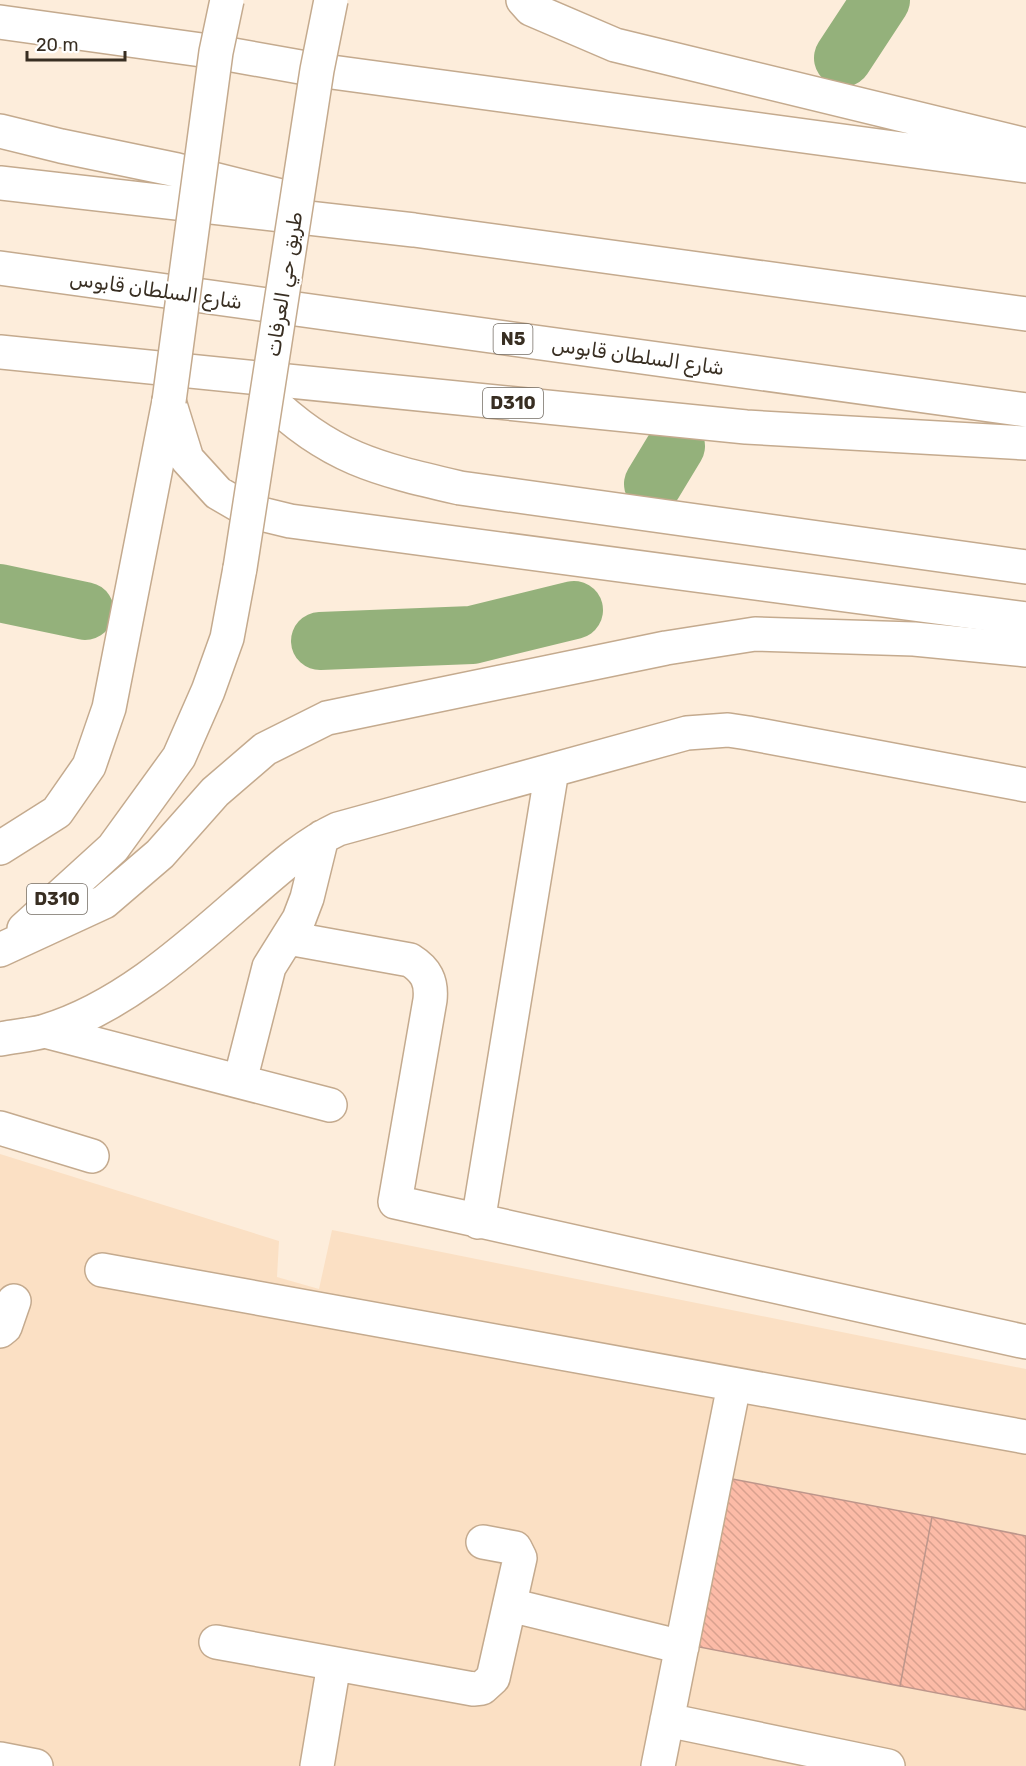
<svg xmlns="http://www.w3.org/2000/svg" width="1026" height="1766" font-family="Rubik,Cairo,sans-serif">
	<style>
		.built { fill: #fbe0c4 }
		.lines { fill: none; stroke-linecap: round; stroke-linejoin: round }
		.river { stroke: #94b17b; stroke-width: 58 }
		.building { fill: url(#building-back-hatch); stroke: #bd968b; stroke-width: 1.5 }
		.minor-casing { stroke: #c4aa8e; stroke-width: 36 }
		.highway-casing { stroke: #c4aa8e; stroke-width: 36 }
		.minor { stroke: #fff; stroke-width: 33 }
		.highway { stroke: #fff; stroke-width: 33 }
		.major-bridge-casing { stroke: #c4aa8e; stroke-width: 36; stroke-linecap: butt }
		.major-bridge { stroke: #fff; stroke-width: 33 }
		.labels { text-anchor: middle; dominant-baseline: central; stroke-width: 4.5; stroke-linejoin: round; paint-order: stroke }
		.shield { fill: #fff; stroke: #746d64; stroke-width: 1.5 }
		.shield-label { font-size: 18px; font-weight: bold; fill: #382e22 }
		.street-label { font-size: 20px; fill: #382e22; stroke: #fff }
	</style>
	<defs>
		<pattern id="building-back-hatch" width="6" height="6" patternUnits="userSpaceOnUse" patternTransform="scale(1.5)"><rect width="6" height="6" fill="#fcbba7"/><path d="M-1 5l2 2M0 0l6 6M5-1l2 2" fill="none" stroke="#d9a18f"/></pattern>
	</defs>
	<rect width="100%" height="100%" fill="#fdeddb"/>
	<path class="built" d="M0,1154L279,1241L277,1277L319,1289L332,1230L1026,1369V1766H0Z"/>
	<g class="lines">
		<path class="river" d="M843,58L881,0
			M653,484L676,446
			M0,593L85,611
			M320,641L472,635L574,610"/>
	</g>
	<path class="building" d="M727,1478L932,1517L900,1686L694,1646Z
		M932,1517L1026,1536V1710L900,1686Z"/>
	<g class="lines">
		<g class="minor-casing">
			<path id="minor" d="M267,397C329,458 378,469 460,488L1026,567
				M169,401L187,459L218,493L249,511L290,521L1026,619
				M288,938L410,960C426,970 432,981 430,1000L395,1202L1026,1342
				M45,1031L330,1105
				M0,1039C15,1036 31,1035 45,1031C119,1009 183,952 239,903C271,876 300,847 338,829L687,733L728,730L748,733L1026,785
				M240,1081L269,967L299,919L307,898L322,837
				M0,1128L92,1156
				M478,1222L552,770
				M102,1270L1026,1437
				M0,1331L5,1327L14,1301
				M510,1605L682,1647
				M216,1642L473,1689L482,1688L493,1678L520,1558L515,1548L483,1542
				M667,1720L888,1766
				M0,1759L36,1766
				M317,1766L334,1664
				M658,1766L734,1385"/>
		</g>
		<g class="highway-casing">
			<path id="highway" d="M523,0L531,9L615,45L1026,145
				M0,22L216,52L317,70L1026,166
				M0,131L61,146L177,170L293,199
				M0,183L414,230L1026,314
				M0,268L1026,410
				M0,352L746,427L1026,443
				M0,848L57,812L89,766L109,708L169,401
				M24,929L113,848L179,757L208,691L227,638L240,568
				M0,950L104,902L160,854L215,792L265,749L327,718L666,648L755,634L914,639L1026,650"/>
		</g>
		<use href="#minor" class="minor"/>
		<use href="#highway" class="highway"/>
		<g class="major-bridge-casing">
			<path id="major-bridge" d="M169,401L216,52L227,0
				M240,568L317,70L331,0"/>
		</g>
		<use href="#major-bridge" class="major-bridge"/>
	</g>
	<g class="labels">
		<g class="shield">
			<rect x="493.5" y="324" width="39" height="30" rx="4.5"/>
			<rect x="483" y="388" width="60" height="30" rx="4.5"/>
			<rect x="27" y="884" width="60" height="30" rx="4.5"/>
		</g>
		<g class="shield-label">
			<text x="513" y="339">N5</text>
			<text x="513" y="403">D310</text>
			<text x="57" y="899">D310</text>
		</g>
		<g class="street-label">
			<text transform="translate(284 284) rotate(-81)">طريق حي العرفات</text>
			<text transform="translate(156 290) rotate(8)">شارع السلطان قابوس</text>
			<text transform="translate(638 356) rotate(8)">شارع السلطان قابوس</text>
		</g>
	</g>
	<path d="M27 51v9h98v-9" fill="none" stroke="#382e22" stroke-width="3"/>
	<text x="36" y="51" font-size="18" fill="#382e22" stroke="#ffffff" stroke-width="4.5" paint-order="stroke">20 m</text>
</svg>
